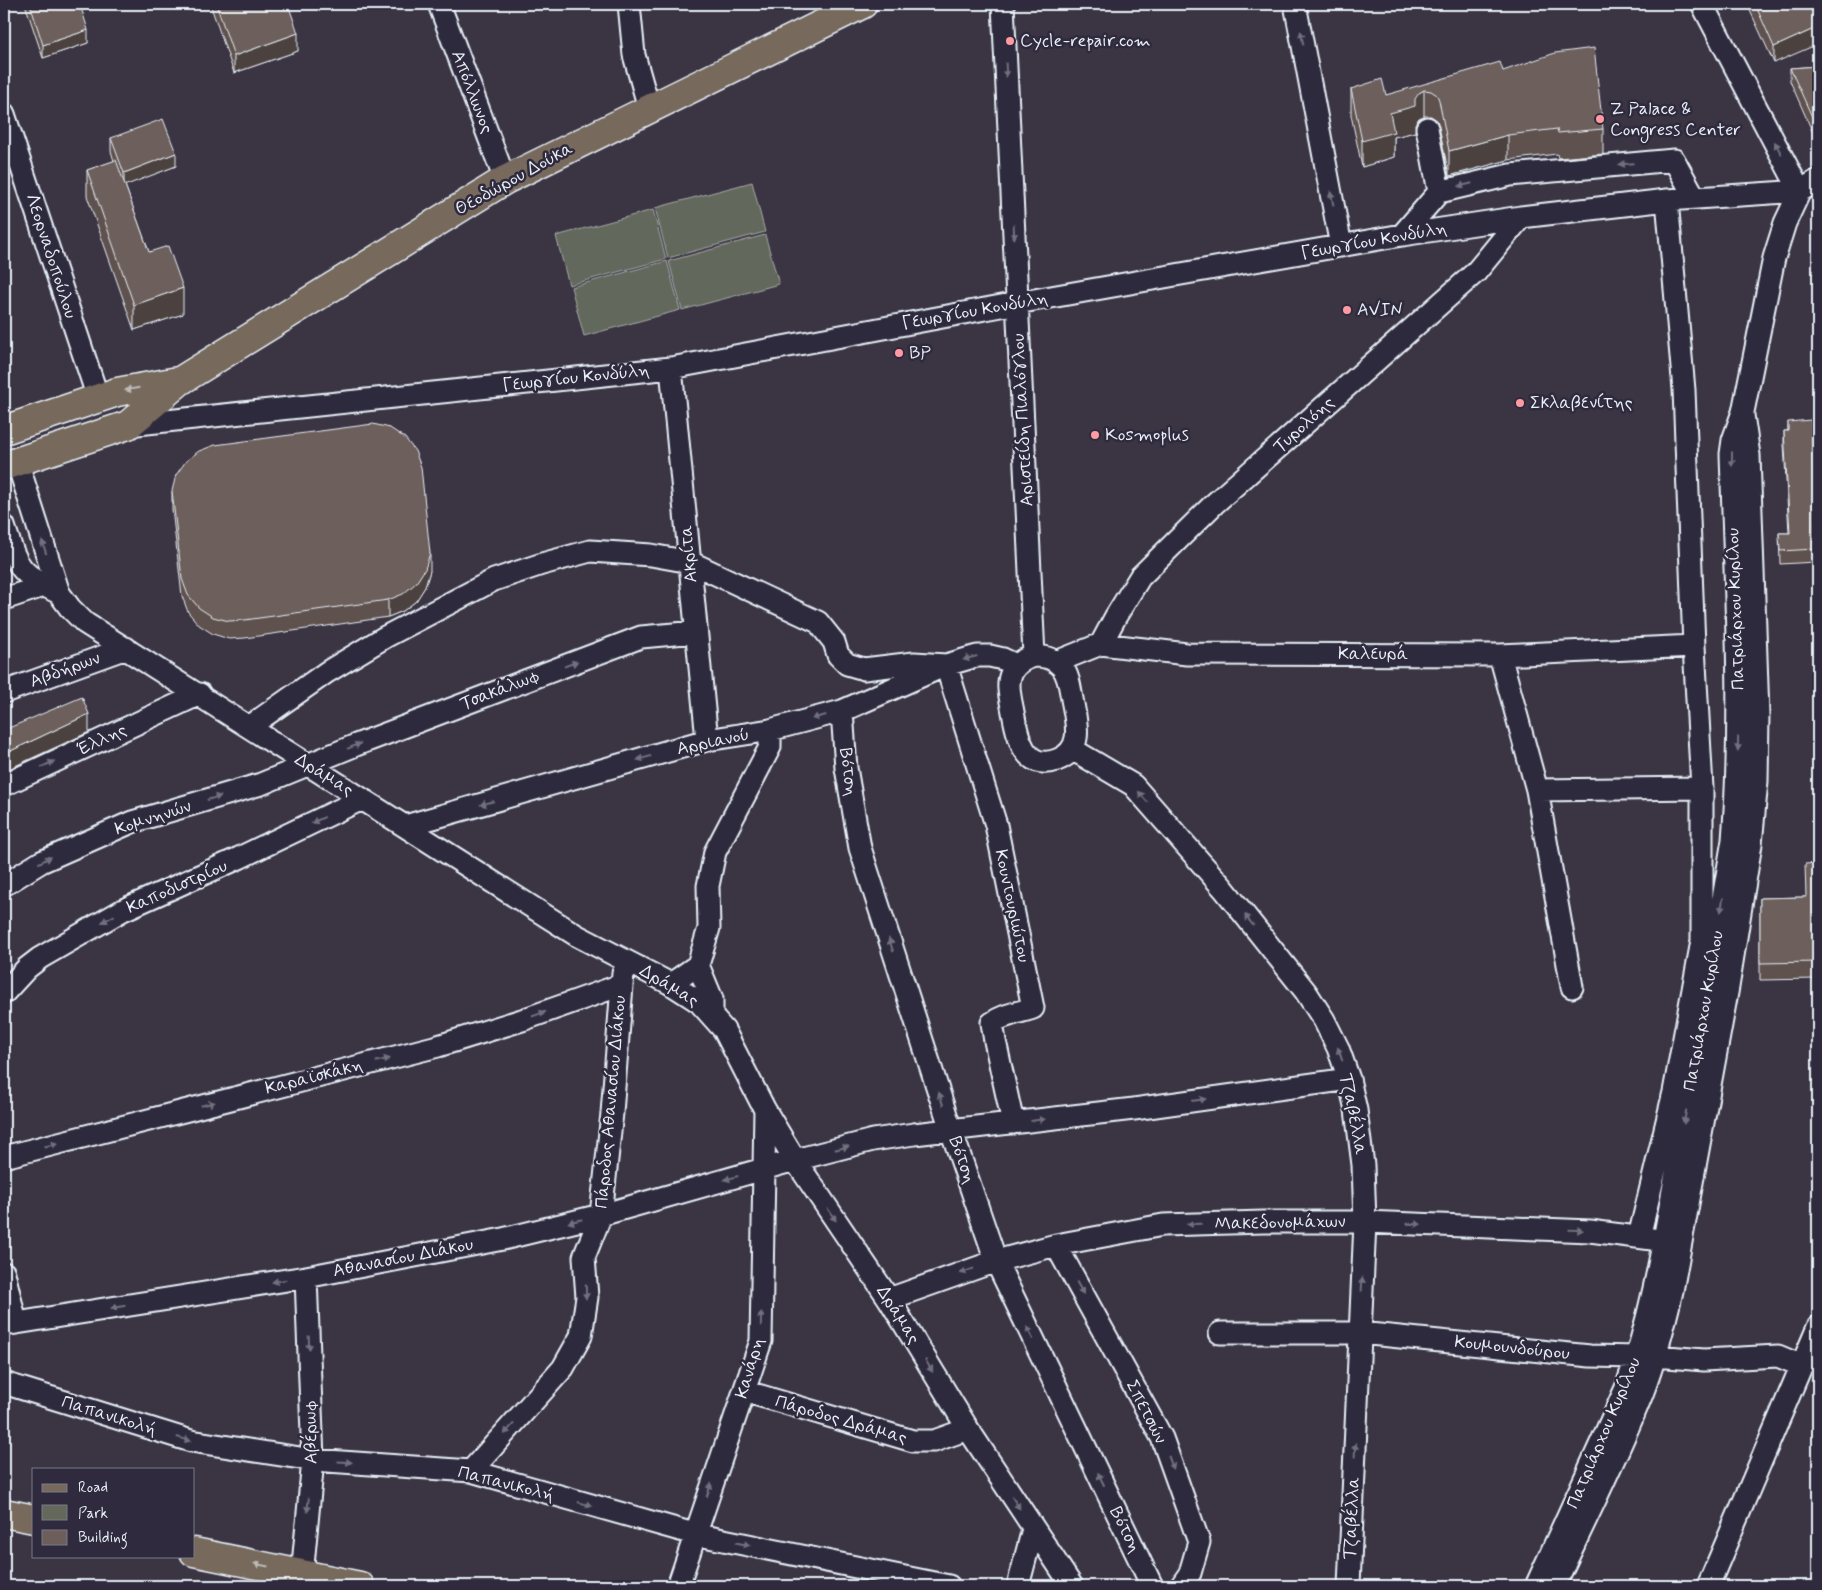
<svg xmlns="http://www.w3.org/2000/svg" width="1822" height="1590" font-family="Mynerve,sans-serif">
	<style>
		.green { fill: #63685b; stroke: #a6acaa }
		.lines { fill: none; stroke-linecap: round; stroke-linejoin: round }
		.minor-casing { stroke: #e8f1f8; stroke-width: 25 }
		.major-casing { stroke: #e8f1f8; stroke-width: 31 }
		.minor { stroke: #2f2a3d; stroke-width: 21 }
		.major { stroke: #77695c; stroke-width: 28 }
		.wall { fill: #5e514e; stroke: #e8f1f8 }
		.shaded-wall { fill: #4c4240; stroke: #e8f1f8 }
		.building { fill: #6d5e5b; stroke: #e8f1f8 }
		.oneway { fill: #70707e }
		.oneway2 { fill: #bbbbba }
		.poi-dot { fill: #ff9aa2; stroke: #2f2a3d; stroke-width: 2 }
		.labels { text-anchor: middle; dominant-baseline: central; stroke-width: 5; stroke-linejoin: round; paint-order: stroke }
		.poi-label { font-size: 18px; fill: #e8f1f8; stroke: #2f2a3d; text-anchor: start }
		.street-label { font-size: 18px; fill: #e8f1f8; stroke: #2f2a3d }
	</style>
	<rect width="100%" height="100%" fill="#3b3443"/>
	<filter id="ink" filterUnits="userSpaceOnUse"><feTurbulence type="fractalNoise" baseFrequency=".02" numOctaves="2"/><feDisplacementMap in="SourceGraphic" scale="10" xChannelSelector="R" yChannelSelector="G"/><feConvolveMatrix kernelMatrix="1 2 1 2 8 2 1 2 1" color-interpolation-filters="sRGB"/></filter>
	<g filter="url(#ink)">
		<path class="green" d="M752,182L765,232L668,258L655,208Z
			M653,210L666,259L569,285L556,236Z
			M765,235L779,284L682,310L669,261Z
			M667,261L680,310L584,336L571,287Z"/>
		<g class="lines">
			<g class="minor-casing">
				<path id="minor" d="M439,4L505,180
					M629,4L634,55L649,108
					M1003,4L1034,656
					M1295,4L1341,246
					M1702,4L1800,191
					M4,114L98,398
					M1427,128L1439,192
					M1402,235L1439,192L1510,175L1674,160L1695,198
					M671,368L707,740
					M128,425L671,368L1017,303L1402,235L1521,217L1667,200L1800,191L1818,180
					M17,461L59,593L70,608L85,623L576,935L671,984L699,1002L724,1030L765,1110L795,1160L889,1299L968,1429L1072,1586
					M4,526C18,568 18,573 59,593
					M4,599L43,586
					M1101,644L1116,616L1140,577L1214,504L1476,272L1521,217
					M1500,655L1537,790L1572,987
					M1034,656C1045,656 1054,658 1062,667C1069,676 1070,688 1072,699C1076,721 1085,750 1057,760C1024,772 1017,735 1013,712C1011,700 1006,685 1011,674C1015,664 1024,659 1034,656Z
					M1056,662L1101,644L1187,654L1500,655L1694,646
					M4,692L126,648
					M842,711L846,768L860,848L951,1130L996,1261L1152,1586
					M249,727L327,672L385,637L494,580L542,564L590,551L651,555L690,562L818,622L834,642L838,655L847,664L864,669L914,663L946,665L996,825L1033,1008C1019,1013 1004,1014 992,1023L995,1041L1013,1123
					M1072,749L1133,785L1224,889L1306,992L1324,1020L1338,1048L1349,1079L1356,1110L1363,1165L1365,1222L1349,1586
					M4,785L200,694
					M1537,790L1702,788
					M405,826L707,740L770,730L842,711L946,665L977,656H990L1003,659L1016,665
					M4,885L41,862L132,822L261,784L356,745L641,637L696,632
					M698,965L712,999V1015
					M671,984L698,965L709,928L708,886L715,852L770,747V730
					M4,993L27,968L40,958L123,910L239,858L362,799
					M4,1157L438,1046L522,1020L621,985
					M1639,1237L1674,1092L1702,941V788L1694,646L1684,390L1667,200
					M1056,1245L1162,1438L1199,1542L1190,1573L1181,1586
					M4,1273L16,1323
					M889,1299L996,1261L1056,1245L1163,1225L1263,1222H1365L1590,1231L1652,1239
					M4,1325L306,1277L503,1239L601,1215L795,1160L873,1140L914,1134L1134,1109L1349,1079
					M1220,1333H1360L1590,1356L1637,1357L1655,1356L1704,1360L1778,1356L1802,1366
					M4,1383L191,1441L313,1460L471,1471L694,1534L949,1586
					M744,1391L913,1441H934L968,1429
					M471,1471L563,1368L581,1336L587,1297L584,1257L601,1215L612,1113L623,973
					M301,1586L313,1460L306,1277
					M678,1586L761,1341L765,1110
					M1018,1586L1033,1529
					M1536,1586L1626,1388C1654,1310 1666,1227 1681,1146C1698,1044 1716,942 1733,840C1743,712 1735,582 1731,454L1733,440L1743,412L1774,258L1785,223L1800,191
					M1554,1586C1584,1523 1616,1459 1642,1394C1655,1361 1664,1326 1672,1291L1728,987L1751,844L1757,781L1758,715L1749,455L1743,415
					M1708,1586L1818,1327"/>
			</g>
			<g class="major-casing">
				<path id="major" d="M4,430L117,392L178,381
					M4,466L128,425L180,381L505,180L863,4
					M4,1513L34,1519
					M194,1552L360,1586"/>
			</g>
			<use href="#minor" class="minor"/>
			<use href="#major" class="major"/>
		</g>
		<path class="wall" d="M25,4H80L88,43L43,58Z
			M210,4H288L298,51L234,73Z
			M1747,4H1818L1774,63Z
			M1818,66V132L1813,133L1790,81V68Z
			M1503,71L1603,129V154L1558,158L1557,154L1508,160L1449,176L1439,126L1437,120L1431,116H1424L1419,118L1415,124V132L1394,137V157L1362,167L1351,115V89L1386,95Z
			M111,138L176,166L125,185L149,252L183,314L134,330L87,196V170L114,161L111,151Z
			M1788,422L1814,482H1818V534H1815L1816,562L1780,564L1779,533H1789L1784,444V431H1788Z
			M172,491L430,571L425,587L416,601L403,611L388,617L245,638L229,639L213,634L199,625L188,612L182,596L172,509Z
			M1818,720V830H1815L1814,770L1817,769Z
			M1818,863V979L1760,980V898L1806,897Z"/>
		<path class="shaded-wall" d="M1818,27V44L1774,63V47Z
			M88,30V43L43,58V45Z
			M298,33V51L234,73V56Z
			M1424,90V116L1419,118L1415,124V132L1394,137V157L1362,167V141L1390,113L1419,93Z
			M1508,135V160L1449,176V151Z
			M176,153V166L124,186V173Z
			M8,172V198L4,199V174Z
			M183,288V314L134,330V305Z
			M430,553V571L425,587L416,601L403,611L388,617V600Z
			M89,714V732L4,771V754Z"/>
		<path class="building" d="M30,4H80L88,30L43,45Z
			M216,4H288L298,33L234,56Z
			M1755,4H1818V27L1774,47Z
			M1594,48L1603,129L1558,133L1557,129L1508,135L1449,151L1439,100L1437,95L1431,91L1424,90L1419,93L1415,99V106L1390,113L1394,132L1362,141L1351,89L1382,79L1386,95L1500,62L1503,71L1555,53Z
			M1818,66V119H1813L1790,68Z
			M163,119L176,153L124,173L111,138Z
			M4,156L8,172L4,174Z
			M116,160L149,252L168,246L183,288L134,305L87,170Z
			M1811,420L1814,482H1818V521H1815L1816,549L1780,551L1779,533H1790L1784,431H1788V422Z
			M373,424L390,428L405,438L415,451L421,467L430,553L425,569L416,583L403,594L388,600L245,620L229,621L213,617L199,608L188,595L182,579L172,491L176,475L186,461L199,451L215,445Z
			M82,697L89,714L4,754V730Z
			M1817,720H1818V819H1815L1814,770L1817,769Z
			M1818,863V962L1760,963V898L1806,897L1805,864Z"/>
		<defs><path id="oneway-solid" d="M-6-.8H1V-3.2L6.5 0L1 3.2V.8H-6Z" transform="scale(1.25)"/></defs>
		<g class="oneway">
			<use href="#oneway-solid" transform="translate(1302 38) rotate(-101)"/>
			<use href="#oneway-solid" transform="translate(1006 70) rotate(87)"/>
			<use href="#oneway-solid" transform="translate(1778 148) rotate(-118)"/>
			<use href="#oneway-solid" transform="translate(1626 164) rotate(175)"/>
			<use href="#oneway-solid" transform="translate(1465 185) rotate(167)"/>
			<use href="#oneway-solid" transform="translate(1332 198) rotate(-101)"/>
			<use href="#oneway-solid" transform="translate(1014 232) rotate(87)"/>
			<use href="#oneway-solid" transform="translate(1732 459) rotate(90)"/>
			<use href="#oneway-solid" transform="translate(44 547) rotate(-108)"/>
			<use href="#oneway-solid" transform="translate(970 658) rotate(165)"/>
			<use href="#oneway-solid" transform="translate(571 664) rotate(-21)"/>
			<use href="#oneway-solid" transform="translate(819 717) rotate(165)"/>
			<use href="#oneway-solid" transform="translate(1738 744) rotate(91)"/>
			<use href="#oneway-solid" transform="translate(354 746) rotate(-22)"/>
			<use href="#oneway-solid" transform="translate(644 758) rotate(164)"/>
			<use href="#oneway-solid" transform="translate(48 764) rotate(-25)"/>
			<use href="#oneway-solid" transform="translate(1143 797) rotate(-131)"/>
			<use href="#oneway-solid" transform="translate(214 798) rotate(-16)"/>
			<use href="#oneway-solid" transform="translate(487 803) rotate(164)"/>
			<use href="#oneway-solid" transform="translate(318 820) rotate(155)"/>
			<use href="#oneway-solid" transform="translate(45 860) rotate(-26)"/>
			<use href="#oneway-solid" transform="translate(1722 905) rotate(99)"/>
			<use href="#oneway-solid" transform="translate(108 919) rotate(151)"/>
			<use href="#oneway-solid" transform="translate(1249 920) rotate(-128)"/>
			<use href="#oneway-solid" transform="translate(891 945) rotate(-108)"/>
			<use href="#oneway-solid" transform="translate(539 1014) rotate(-19)"/>
			<use href="#oneway-solid" transform="translate(1340 1054) rotate(-109)"/>
			<use href="#oneway-solid" transform="translate(383 1060) rotate(-13)"/>
			<use href="#oneway-solid" transform="translate(941 1099) rotate(-108)"/>
			<use href="#oneway-solid" transform="translate(1199 1100) rotate(-8)"/>
			<use href="#oneway-solid" transform="translate(208 1104) rotate(-14)"/>
			<use href="#oneway-solid" transform="translate(1685 1117) rotate(100)"/>
			<use href="#oneway-solid" transform="translate(1038 1120) rotate(-7)"/>
			<use href="#oneway-solid" transform="translate(51 1145) rotate(-14)"/>
			<use href="#oneway-solid" transform="translate(842 1148) rotate(-14)"/>
			<use href="#oneway-solid" transform="translate(731 1178) rotate(164)"/>
			<use href="#oneway-solid" transform="translate(832 1215) rotate(56)"/>
			<use href="#oneway-solid" transform="translate(575 1221) rotate(166)"/>
			<use href="#oneway-solid" transform="translate(1194 1224) rotate(178)"/>
			<use href="#oneway-solid" transform="translate(1414 1224) rotate(2)"/>
			<use href="#oneway-solid" transform="translate(1576 1230) rotate(2)"/>
			<use href="#oneway-solid" transform="translate(967 1271) rotate(160)"/>
			<use href="#oneway-solid" transform="translate(279 1281) rotate(171)"/>
			<use href="#oneway-solid" transform="translate(1362 1284) rotate(-87)"/>
			<use href="#oneway-solid" transform="translate(1080 1288) rotate(61)"/>
			<use href="#oneway-solid" transform="translate(586 1292) rotate(89)"/>
			<use href="#oneway-solid" transform="translate(118 1307) rotate(171)"/>
			<use href="#oneway-solid" transform="translate(761 1319) rotate(-89)"/>
			<use href="#oneway-solid" transform="translate(1030 1333) rotate(-116)"/>
			<use href="#oneway-solid" transform="translate(309 1343) rotate(88)"/>
			<use href="#oneway-solid" transform="translate(929 1366) rotate(59)"/>
			<use href="#oneway-solid" transform="translate(509 1429) rotate(132)"/>
			<use href="#oneway-solid" transform="translate(184 1439) rotate(16)"/>
			<use href="#oneway-solid" transform="translate(1355 1450) rotate(-87)"/>
			<use href="#oneway-solid" transform="translate(345 1462) rotate(4)"/>
			<use href="#oneway-solid" transform="translate(1171 1463) rotate(70)"/>
			<use href="#oneway-solid" transform="translate(1101 1479) rotate(-116)"/>
			<use href="#oneway-solid" transform="translate(709 1490) rotate(-71)"/>
			<use href="#oneway-solid" transform="translate(1016 1503) rotate(57)"/>
			<use href="#oneway-solid" transform="translate(585 1504) rotate(16)"/>
			<use href="#oneway-solid" transform="translate(308 1505) rotate(96)"/>
			<use href="#oneway-solid" transform="translate(743 1544) rotate(11)"/>
		</g>
		<g class="oneway2">
			<use href="#oneway-solid" transform="translate(132 389) rotate(170)"/>
			<use href="#oneway-solid" transform="translate(261 1565) rotate(-168)"/>
		</g>
	</g>
	<g class="poi-dot">
		<circle cx="1010" cy="41" r="5"/>
		<circle cx="1600" cy="119" r="5"/>
		<circle cx="1347" cy="310" r="5"/>
		<circle cx="899" cy="353" r="5"/>
		<circle cx="1520" cy="403" r="5"/>
		<circle cx="1095" cy="435" r="5"/>
	</g>
	<g class="labels">
		<g class="poi-label">
			<text x="1020" y="41">Cycle-repair.com</text>
			<text x="1610" y="109">Z Palace &amp;<tspan x="1610" dy="21">Congress Center</tspan></text>
			<text x="1357" y="310">AVIN</text>
			<text x="909" y="353">BP</text>
			<text x="1530" y="403">Σκλαβενίτης</text>
			<text x="1105" y="435">Kosmoplus</text>
		</g>
		<g class="street-label">
			<text transform="translate(472 92) rotate(69)">Απόλλωνος</text>
			<text transform="translate(514 179) rotate(-29)">Θεοδώρου Δούκα</text>
			<text transform="translate(1374 241) rotate(-10)">Γεωργίου Κονδύλη</text>
			<text transform="translate(51 256) rotate(72)">Λεορναδοπούλου</text>
			<text transform="translate(975 311) rotate(-10)">Γεωργίου Κονδύλη</text>
			<text transform="translate(576 378) rotate(-6)">Γεωργίου Κονδύλη</text>
			<text transform="translate(1023 420) rotate(-93)">Αριστείδη Πιαλόγλου</text>
			<text transform="translate(1304 425) rotate(-42)">Τυρολόης</text>
			<text transform="translate(689 554) rotate(-95)">Ακρίτα</text>
			<text transform="translate(1736 609) rotate(-92)">Πατριάρχου Κυρίλου</text>
			<text x="1373" y="654">Καλευρά</text>
			<text transform="translate(65 670) rotate(-20)">Αβδήρων</text>
			<text transform="translate(500 690) rotate(-21)">Τσακάλωφ</text>
			<text transform="translate(102 740) rotate(-25)">Έλλης</text>
			<text transform="translate(713 742) rotate(-12)">Αρριανού</text>
			<text transform="translate(848 772) rotate(83)">Βότση</text>
			<text transform="translate(324 775) rotate(32)">Δράμας</text>
			<text transform="translate(153 818) rotate(-18)">Κομνηνών</text>
			<text transform="translate(177 887) rotate(-24)">Καποδιστρίου</text>
			<text transform="translate(1012 906) rotate(78)">Κουντουριώτου</text>
			<text transform="translate(669 986) rotate(31)">Δράμας</text>
			<text transform="translate(1704 1011) rotate(-80)">Πατριάρχου Κυρίλου</text>
			<text transform="translate(314 1077) rotate(-14)">Καραϊσκάκη</text>
			<text transform="translate(611 1102) rotate(-85)">Πάροδος Αθανασίου Διάκου</text>
			<text transform="translate(1353 1114) rotate(79)">Τζαβέλλα</text>
			<text transform="translate(962 1160) rotate(71)">Βότση</text>
			<text transform="translate(1280 1223) rotate(-1)">Μακεδονομάχων</text>
			<text transform="translate(403 1258) rotate(-11)">Αθανασίου Διάκου</text>
			<text transform="translate(898 1315) rotate(58)">Δράμας</text>
			<text transform="translate(1512 1348) rotate(6)">Κουμουνδούρου</text>
			<text transform="translate(750 1368) rotate(-74)">Κανάρη</text>
			<text transform="translate(1146 1412) rotate(63)">Σπετσών</text>
			<text transform="translate(109 1416) rotate(17)">Παπανικολή</text>
			<text transform="translate(841 1420) rotate(16)">Πάροδος Δράμας</text>
			<text transform="translate(311 1432) rotate(-91)">Αβέρωφ</text>
			<text transform="translate(1604 1433) rotate(-67)">Πατριάρχου Κυρίλου</text>
			<text transform="translate(506 1484) rotate(14)">Παπανικολή</text>
			<text transform="translate(1352 1518) rotate(-87)">Τζαβέλλα</text>
			<text transform="translate(1125 1530) rotate(64)">Βότση</text>
		</g>
	</g>
	<rect width="1822" height="1590" fill="none" stroke="#2f2a3d" stroke-width="20"/>
	<rect x="10" y="10" width="1802" height="1570" fill="none" stroke="#e8f1f8" stroke-width="2" filter="url(#ink)"/>
	<rect x="32" y="1468" width="162" height="90" fill="#2f2a3d" stroke="#797a88"/>
	<rect x="42" y="1484" width="25" height="8" fill="#77695c" stroke="#797a88"/>
	<text x="78" y="1492" font-size="15" fill="#e8f1f8">Road</text>
	<rect x="42" y="1505" width="25" height="15" fill="#63685b" stroke="#797a88"/>
	<text x="78" y="1518" font-size="15" fill="#e8f1f8">Park</text>
	<rect x="42" y="1530" width="25" height="15" fill="#6d5e5b" stroke="#797a88"/>
	<text x="78" y="1542" font-size="15" fill="#e8f1f8">Building</text>
</svg>
